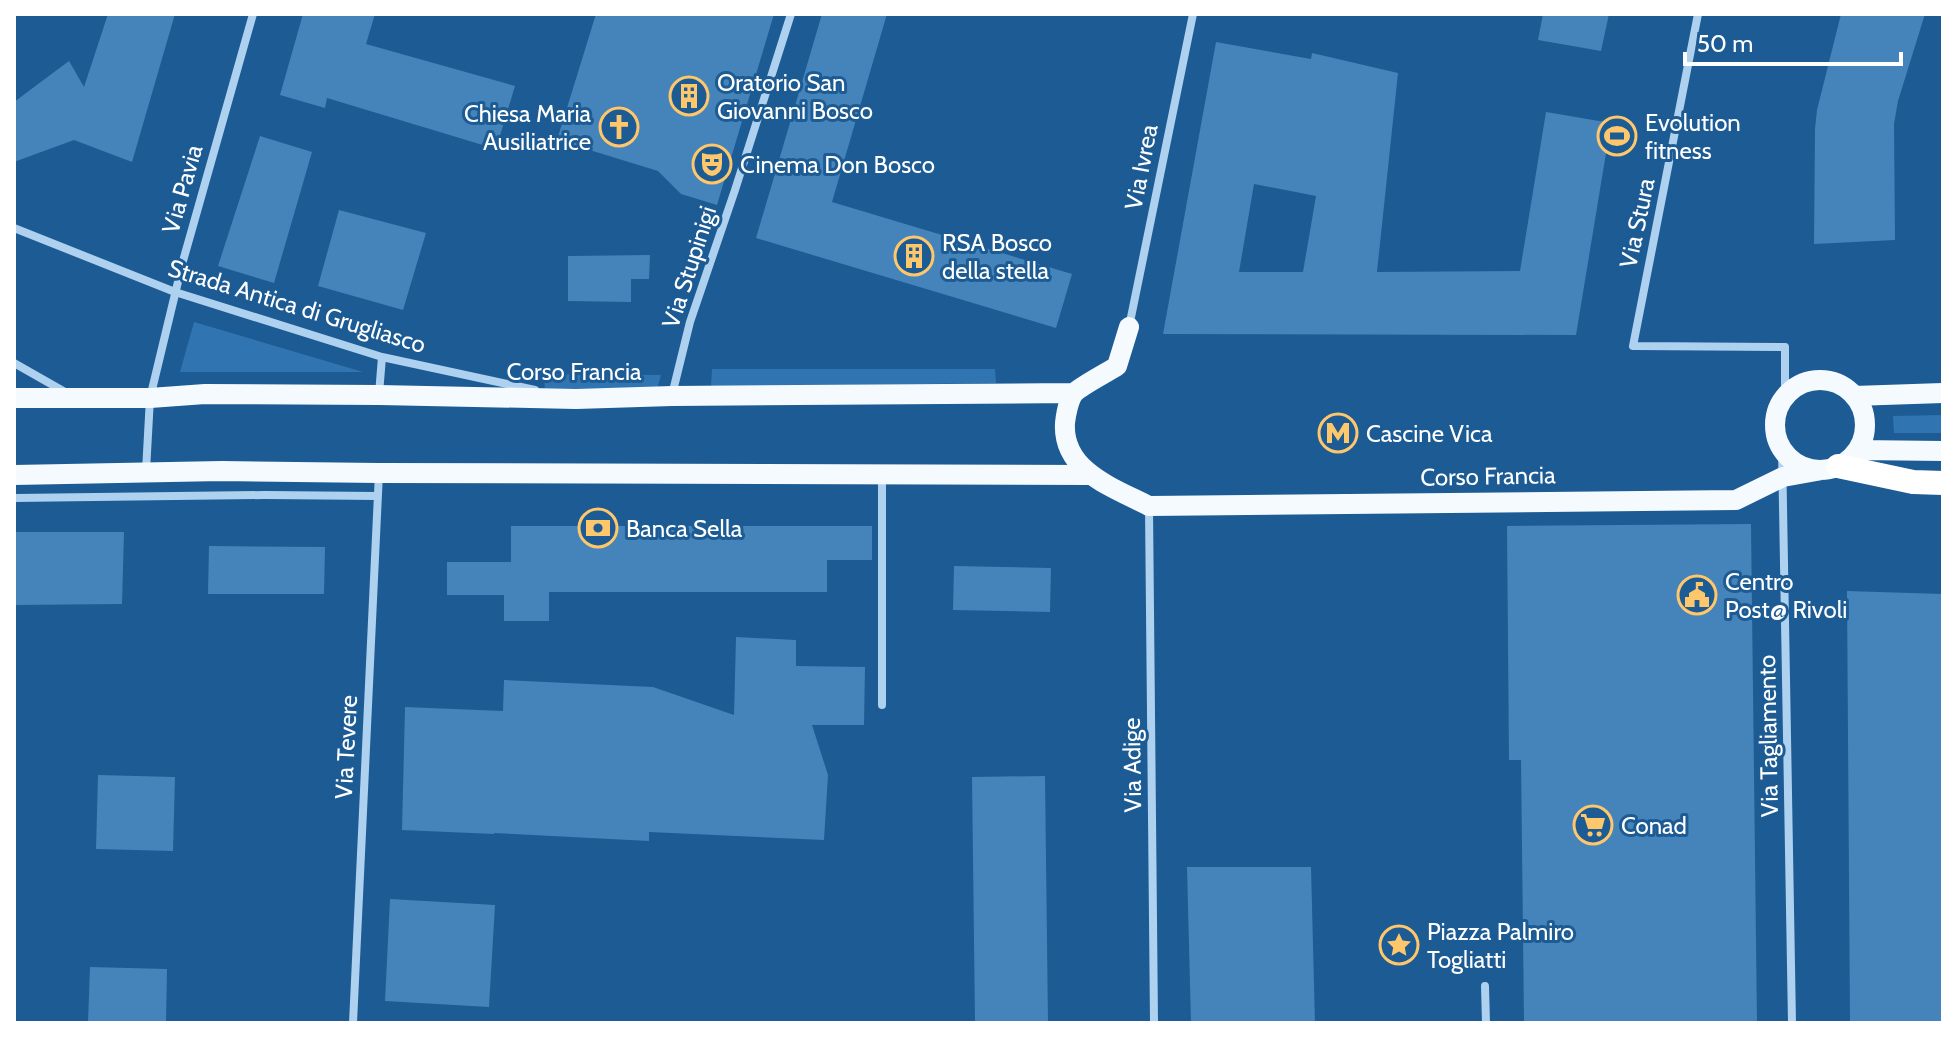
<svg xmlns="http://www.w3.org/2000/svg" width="1957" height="1037" font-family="Cabin,sans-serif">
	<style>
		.green { fill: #3075b1 }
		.building { fill: #4484ba; fill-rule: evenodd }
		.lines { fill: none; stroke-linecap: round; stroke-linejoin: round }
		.street { stroke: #add1ef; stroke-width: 8 }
		.primary { stroke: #f5faff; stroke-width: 20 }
		.highway { stroke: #fff; stroke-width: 24 }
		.labels { text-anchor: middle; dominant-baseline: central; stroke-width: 6; stroke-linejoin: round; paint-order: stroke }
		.poi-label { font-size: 24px; fill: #fff; stroke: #1c5b93; text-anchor: start }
		.street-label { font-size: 24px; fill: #fff; stroke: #1c5b93 }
	</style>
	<rect width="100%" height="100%" fill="#1c5b93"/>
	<path class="green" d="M194,322L363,372H180Z
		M712,369H995L996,383L711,387Z
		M544,374L661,375L657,390L545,392Z
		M1943,415V433H1894L1893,416Z"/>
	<path class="building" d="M108,14H175L132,162L74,140L14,162V102L69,61L84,87Z
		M303,14H375L366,44L515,86L496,149L327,98L325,108L280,95Z
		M596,14H774L717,205L681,194L658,171L557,140Z
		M822,14H887L832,202L1072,274L1056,328L756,238Z
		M1543,14H1609L1601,51L1538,40Z
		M1841,14H1925L1898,101L1894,124L1895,240L1814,244L1815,129L1817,110Z
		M1216,42L1311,59L1312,53L1398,73L1377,272L1520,271L1546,112L1611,123L1576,335L1163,334ZM1254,184L1316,196L1303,272H1239Z
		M260,136L312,152L274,283L218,266Z
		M339,210L426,233L403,310L318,286Z
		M650,255L649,279H631V302L568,301V256Z
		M1751,524L1757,1023H1524L1521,760H1509L1507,526Z
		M511,526H872V560H827V592H549V621H504V595H447V562H511Z
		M14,532H124L122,604L14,605Z
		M209,546L325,547L324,594H208Z
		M954,566L1051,568L1050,612L953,610Z
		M1847,591L1943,594V1023H1850Z
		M736,637L796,640V666L865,667L864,725H812L828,775L824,840L649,832V841L494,833V834L402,830L405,707L503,711L504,680L653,687L734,715Z
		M98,775L175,777L173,851L96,849Z
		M1045,776L1048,1023H975L972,777Z
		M1187,867H1311L1315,1023H1191Z
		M390,899L495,905L489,1007L385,1001Z
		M90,967L167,969L166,1023H88Z"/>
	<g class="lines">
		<path class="street" d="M1698,14L1633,346L1785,347V397
			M14,228L175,292L382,357L535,390
			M1129,327L1193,14
			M14,363L65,392
			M379,394L382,357
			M672,395L690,322L735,190L791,14
			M1782,449L1792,1023
			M146,471L150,398L183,261L253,14
			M882,473V705
			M14,498L265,495L378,496
			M1149,508L1154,1023
			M1485,986L1486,1023
			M353,1023L379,473"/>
		<path class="primary" d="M1129,327L1117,366C1108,372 1081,386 1074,393C1069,399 1066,414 1065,423C1062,471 1114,488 1149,506L1736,500L1783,477L1822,470
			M1775 425a45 45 0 1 1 90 0a45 45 0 1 1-90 0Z
			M1854,396L1943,393
			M14,398H150L205,394L379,395L576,399L672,396L1073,393
			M1858,450L1943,451
			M14,475L222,471L379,473L1089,475"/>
		<path class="highway" d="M1838,466L1913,482L1943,483"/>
	</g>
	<defs>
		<g id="building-ring" transform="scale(2)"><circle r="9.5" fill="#1c5b93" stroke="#fec76c" stroke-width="1.5"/><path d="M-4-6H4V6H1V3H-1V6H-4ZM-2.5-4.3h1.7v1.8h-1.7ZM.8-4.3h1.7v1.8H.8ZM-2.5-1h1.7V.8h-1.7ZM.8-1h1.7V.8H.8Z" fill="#fec76c"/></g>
		<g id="church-ring" transform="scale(2)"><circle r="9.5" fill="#1c5b93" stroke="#fec76c" stroke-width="1.5"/><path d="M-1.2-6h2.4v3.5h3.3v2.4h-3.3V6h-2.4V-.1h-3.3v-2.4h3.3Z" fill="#fec76c"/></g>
		<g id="stadium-ring" transform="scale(2)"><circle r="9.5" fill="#1c5b93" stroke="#fec76c" stroke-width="1.5"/><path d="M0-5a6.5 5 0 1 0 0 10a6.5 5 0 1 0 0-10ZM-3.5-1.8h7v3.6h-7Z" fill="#fec76c"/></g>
		<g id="theatre-ring" transform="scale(2)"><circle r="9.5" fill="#1c5b93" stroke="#fec76c" stroke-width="1.5"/><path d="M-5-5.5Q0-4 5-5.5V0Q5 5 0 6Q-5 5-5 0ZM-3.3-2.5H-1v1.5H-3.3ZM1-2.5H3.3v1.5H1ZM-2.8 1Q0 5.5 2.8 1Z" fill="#fec76c"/></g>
		<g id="metro-ring" transform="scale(2)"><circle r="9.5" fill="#1c5b93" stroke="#fec76c" stroke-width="1.5"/><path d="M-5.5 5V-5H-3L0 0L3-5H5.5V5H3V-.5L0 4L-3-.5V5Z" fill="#fec76c"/></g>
		<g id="bank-ring" transform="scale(2)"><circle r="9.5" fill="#1c5b93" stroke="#fec76c" stroke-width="1.5"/><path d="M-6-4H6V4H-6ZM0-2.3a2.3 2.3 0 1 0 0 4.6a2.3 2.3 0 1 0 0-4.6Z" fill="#fec76c"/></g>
		<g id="civic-ring" transform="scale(2)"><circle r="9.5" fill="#1c5b93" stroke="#fec76c" stroke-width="1.5"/><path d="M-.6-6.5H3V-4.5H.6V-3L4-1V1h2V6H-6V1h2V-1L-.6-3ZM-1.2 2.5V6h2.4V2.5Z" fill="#fec76c"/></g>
		<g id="supermarket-ring" transform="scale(2)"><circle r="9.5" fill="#1c5b93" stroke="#fec76c" stroke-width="1.5"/><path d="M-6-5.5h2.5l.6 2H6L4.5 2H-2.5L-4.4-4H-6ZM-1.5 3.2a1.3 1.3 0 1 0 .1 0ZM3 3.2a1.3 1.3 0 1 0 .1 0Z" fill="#fec76c"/></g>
		<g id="sight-ring" transform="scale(2)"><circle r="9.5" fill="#1c5b93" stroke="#fec76c" stroke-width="1.5"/><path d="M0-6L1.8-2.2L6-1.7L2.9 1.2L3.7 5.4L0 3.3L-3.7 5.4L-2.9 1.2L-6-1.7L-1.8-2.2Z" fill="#fec76c"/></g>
	</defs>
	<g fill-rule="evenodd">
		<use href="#building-ring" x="689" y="96"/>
		<use href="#church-ring" x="619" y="127"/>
		<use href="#stadium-ring" x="1617" y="136"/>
		<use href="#theatre-ring" x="712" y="164"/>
		<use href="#building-ring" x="914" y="256"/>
		<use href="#metro-ring" x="1338" y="433"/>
		<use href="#bank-ring" x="598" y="528"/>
		<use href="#civic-ring" x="1697" y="595"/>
		<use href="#supermarket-ring" x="1593" y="825"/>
		<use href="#sight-ring" x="1399" y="945"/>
	</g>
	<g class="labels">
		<g class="poi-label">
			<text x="717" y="82">Oratorio San<tspan x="717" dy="28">Giovanni Bosco</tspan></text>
			<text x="591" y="113" text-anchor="end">Chiesa Maria<tspan x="591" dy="28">Ausiliatrice</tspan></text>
			<text x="1645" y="122">Evolution<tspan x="1645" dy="28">fitness</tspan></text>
			<text x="740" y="164">Cinema Don Bosco</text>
			<text x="942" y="242">RSA Bosco<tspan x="942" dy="28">della stella</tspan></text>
			<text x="1366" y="433">Cascine Vica</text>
			<text x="626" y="528">Banca Sella</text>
			<text x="1725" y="581">Centro<tspan x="1725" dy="28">Post@ Rivoli</tspan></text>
			<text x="1621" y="825">Conad</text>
			<text x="1427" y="931">Piazza Palmiro<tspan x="1427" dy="28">Togliatti</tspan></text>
		</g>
		<g class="street-label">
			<text transform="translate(1141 167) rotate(-79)">Via Ivrea</text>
			<text transform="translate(182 189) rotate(-74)">Via Pavia</text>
			<text transform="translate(1637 223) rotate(-78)">Via Stura</text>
			<text transform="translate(689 267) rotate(-72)">Via Stupinigi</text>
			<text transform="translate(297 306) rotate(17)">Strada Antica di Grugliasco</text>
			<text x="574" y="371">Corso Francia</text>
			<text transform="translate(1488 476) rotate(-1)">Corso Francia</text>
			<text transform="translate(1768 736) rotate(-91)">Via Tagliamento</text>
			<text transform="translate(346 747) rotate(-87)">Via Tevere</text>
			<text transform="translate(1132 765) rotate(-91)">Via Adige</text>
		</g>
	</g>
	<rect width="1957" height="1037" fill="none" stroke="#ffffff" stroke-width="32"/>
	<path d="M1685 52v12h216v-12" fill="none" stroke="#ffffff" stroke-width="4"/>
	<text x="1697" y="52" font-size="24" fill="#ffffff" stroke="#1c5b93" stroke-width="6" paint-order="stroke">50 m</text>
</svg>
